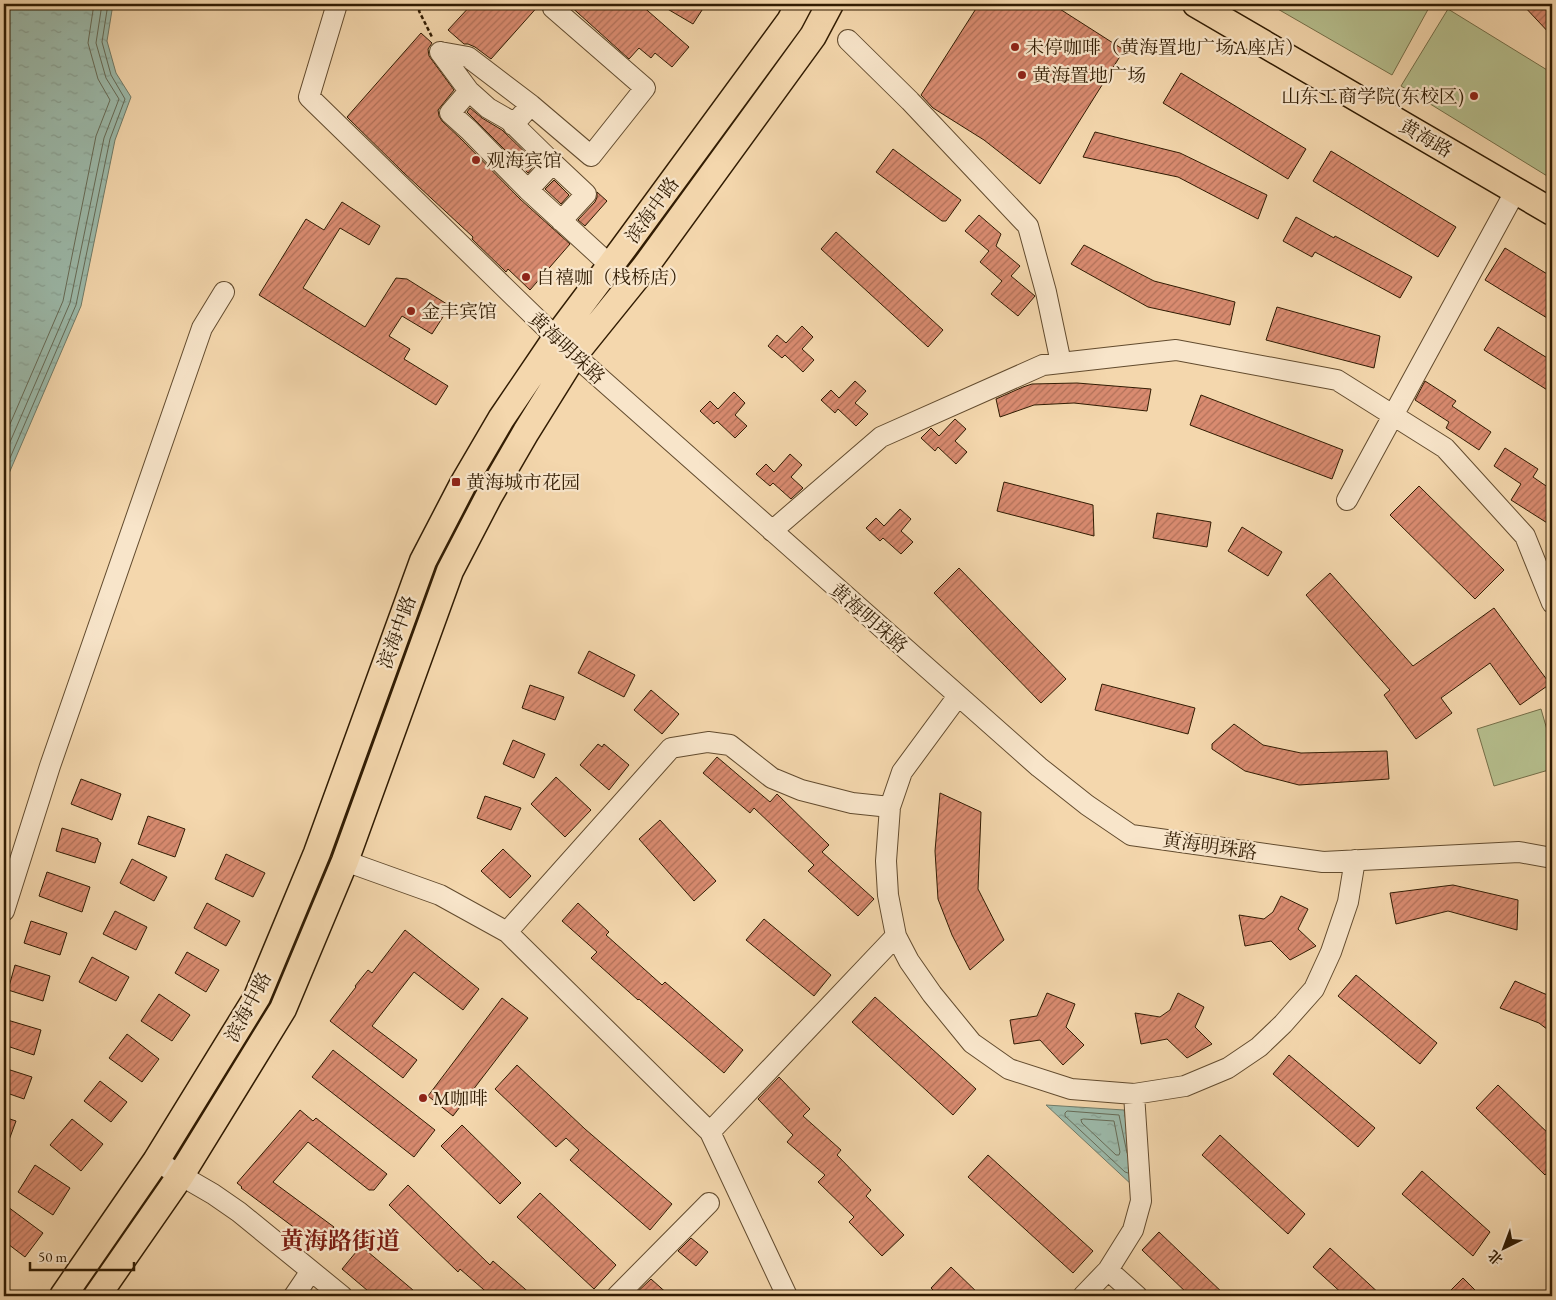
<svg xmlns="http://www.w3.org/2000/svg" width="1556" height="1300" font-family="'EB Garamond','Noto Serif SC',serif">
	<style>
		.grass { fill: #b6bf8e; stroke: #746e48 }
		.water { fill: url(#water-ripples); stroke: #717b68 }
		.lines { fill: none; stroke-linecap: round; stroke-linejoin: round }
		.shore { stroke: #666b57; stroke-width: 1 }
		.building { fill: url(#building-hatch); stroke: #311c03 }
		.minor-casing { stroke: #624b2e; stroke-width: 22 }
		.major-casing { stroke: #311c03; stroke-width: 29 }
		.path { stroke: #311c03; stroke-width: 2.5; stroke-dasharray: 4 2.5; stroke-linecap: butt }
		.minor { stroke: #f8e5ca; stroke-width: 20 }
		.major { stroke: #f4d7ad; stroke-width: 26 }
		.poi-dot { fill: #8f2418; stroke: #f8e5ca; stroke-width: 2 }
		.labels { text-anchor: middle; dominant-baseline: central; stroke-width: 4.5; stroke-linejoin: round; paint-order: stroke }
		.poi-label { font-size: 19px; fill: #311c03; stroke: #f8e5ca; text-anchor: start }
		.street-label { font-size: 19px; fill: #311c03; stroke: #f8e5ca }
		.district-label { font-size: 24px; font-weight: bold; fill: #7a1f14; stroke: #f8e5ca }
	</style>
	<defs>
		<pattern id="water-ripples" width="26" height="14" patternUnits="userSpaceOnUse" patternTransform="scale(1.25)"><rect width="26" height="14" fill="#9cbaab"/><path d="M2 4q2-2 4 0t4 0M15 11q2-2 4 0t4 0" fill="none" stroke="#879f92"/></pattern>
		<pattern id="building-hatch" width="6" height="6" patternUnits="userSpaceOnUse" patternTransform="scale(1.25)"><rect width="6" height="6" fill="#d98b70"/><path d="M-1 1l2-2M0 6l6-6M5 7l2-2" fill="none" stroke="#b1715a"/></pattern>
	</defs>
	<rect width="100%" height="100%" fill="#f4d7ad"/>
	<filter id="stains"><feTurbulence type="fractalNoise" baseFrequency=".004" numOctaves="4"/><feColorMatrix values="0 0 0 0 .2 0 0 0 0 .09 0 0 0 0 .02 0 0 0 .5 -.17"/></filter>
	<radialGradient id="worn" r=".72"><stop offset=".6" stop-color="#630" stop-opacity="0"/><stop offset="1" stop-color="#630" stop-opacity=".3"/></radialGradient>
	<path class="grass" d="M1278,4H1431L1392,75L1276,8Z
		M1448,9L1552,73V179L1401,86Z
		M1541,709L1552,747V769L1494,786L1477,729Z"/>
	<path class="water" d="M4,4H113L107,41L116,73L131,97L115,140L81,306L4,485Z
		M1046,1105L1124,1110L1136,1178L1133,1186Z"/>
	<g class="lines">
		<path class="shore" d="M4,438L63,301L96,136L110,100L98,79L88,43L94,4
			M4,456L70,303L104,138L119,99L106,78L96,43L102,4
			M4,472L76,305L110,139L125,99L111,75L102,42L108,4
			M1084,1119L1114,1121L1120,1152L1119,1155H1116L1082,1123L1081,1120Z
			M1127,1153L1119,1115L1067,1111L1065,1113V1116L1125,1172L1128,1173"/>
	</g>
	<path class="building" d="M472,4H540L491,59L475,47L468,44H464L448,30Z
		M568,4H640L689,47L672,67L655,53L651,58L639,48L629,59Z
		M659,4H706L693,24Z
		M979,4H1052L1124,50L1040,184L984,140L933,108L921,95Z
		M1522,4H1552V36Z
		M421,33L432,43L428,49L429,56L454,90L438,110L439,116L442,121L461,139L520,199L570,244L530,290L508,269L506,272L472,239L473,237L404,173L347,117Z
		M1181,73L1306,149L1288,179L1163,103Z
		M470,108L482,118L502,130L536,163L528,173L467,112Z
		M1095,132L1180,153L1267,195L1258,219L1178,177L1083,157Z
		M893,149L961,200L946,221H942L876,172Z
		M1331,151L1456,227L1438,257L1313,181Z
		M554,180L569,195L561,204L545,189Z
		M597,192L607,201L585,226L578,220L595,202L597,197Z
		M342,202L380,226L369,245L340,228L303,288L365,327L396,278L407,279L450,306L432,334L402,316L389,336L410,349L404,359L448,386L436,405L259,295L306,219L324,230Z
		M979,215L1001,234L996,246L1020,266L1011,276L1035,296L1018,316L991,294L1002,281L980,262L989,251L965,231Z
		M1296,217L1334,238L1335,236L1412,277L1400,298L1315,252L1312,257L1283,241Z
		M836,232L943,330L928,347L821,249Z
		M1084,245L1154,281L1235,302L1230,325L1148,307L1071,264Z
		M1505,248L1552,277V321L1485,280Z
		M1277,307L1380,336L1374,368L1266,340Z
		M802,326L813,337L802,349L814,360L803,372L785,355L782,358L768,346L777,335L786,343Z
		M1498,327L1552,361V393L1484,350Z
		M855,381L866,391L855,403L868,414L856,426L838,409L835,413L821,400L831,390L839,398Z
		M1425,381L1456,401L1452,406L1491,432L1479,450L1446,428L1449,422L1415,400Z
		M1077,383L1151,389L1147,411L1074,403L1034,405L1000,417L996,399L1023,387L1032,384Z
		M734,392L745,403L735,415L747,426L735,438L717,421L714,424L700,411L710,401L718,409Z
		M1201,395L1343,450L1332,479L1190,425Z
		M955,419L966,429L955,441L967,452L956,464L938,447L935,451L921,438L931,428L939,436Z
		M1505,448L1538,469L1533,477L1552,490V526L1511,500L1521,484L1494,466Z
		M790,454L802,465L791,477L803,488L791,499L773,483L770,486L756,474L766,464L774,472Z
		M1004,482L1093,505L1094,536L997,511Z
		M1419,486L1504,570L1475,599L1390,515Z
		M900,509L911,519L901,531L913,542L901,554L883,538L880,541L866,528L876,518L884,526Z
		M1157,513L1211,522L1207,547L1153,538Z
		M1242,527L1282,552L1268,576L1228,551Z
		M959,568L1066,679L1041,703L934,593Z
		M1330,573L1413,666L1494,608L1550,684L1520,705L1490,663L1441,698L1452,713L1416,739L1384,695L1390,690L1306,595Z
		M589,651L635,675L624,697L578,673Z
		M1102,684L1195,708L1188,734L1095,710Z
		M530,685L564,697L555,720L522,708Z
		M651,690L679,714L662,734L634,710Z
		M1234,724L1263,745L1301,753L1387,751L1389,779L1299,785L1245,771L1212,749V744Z
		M513,740L545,754L534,778L503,764Z
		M598,744L602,747L604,744L629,765L609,790L580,765Z
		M717,757L770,802L777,794L829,845L822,852L874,899L858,916L808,871L814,865L754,808L750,813L703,773Z
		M556,777L591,810L565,837L531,804Z
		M81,779L121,794L112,820L71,804Z
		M940,793L981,812L978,889L1004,940L970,970L952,935L938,899L935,851Z
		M485,796L521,808L511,830L477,818Z
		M148,816L185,829L175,857L138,844Z
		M660,820L716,881L694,901L639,839Z
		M62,828L98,839V841L101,843L95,863L56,851Z
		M503,849L531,876L510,898L481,871Z
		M226,854L265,873L253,897L215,879Z
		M132,859L167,877L154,901L120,883Z
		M47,872L90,887L82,912L39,896Z
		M1453,885L1518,900L1517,930L1448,911L1396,924L1390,893Z
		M1281,896L1308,909L1298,929L1316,946L1290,960L1271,941L1245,946L1239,915L1264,919L1273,912Z
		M207,903L240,921L226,946L194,928Z
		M578,903L609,932L606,935L662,985L665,982L743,1050L724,1073L639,999L638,1000L591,958L597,952L562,921Z
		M115,911L147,927L136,950L103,934Z
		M764,919L831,975L814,996L746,940Z
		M31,921L67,933L60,955L24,943Z
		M405,930L479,989L463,1010L414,972L372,1026L417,1060L403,1078L330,1021L356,987L355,986L368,970L372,973Z
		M187,952L219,970L206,992L175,973Z
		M92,957L129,977L116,1001L79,982Z
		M15,965L50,976L43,1001L8,990Z
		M1356,975L1437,1043L1420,1064L1338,996Z
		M1515,981L1552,997V1033L1539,1023L1500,1008Z
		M1047,993L1075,1004L1066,1027L1084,1045L1063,1065L1040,1040L1014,1044L1010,1020L1037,1016Z
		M1178,993L1204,1007L1195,1027L1212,1044L1187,1058L1167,1039L1141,1044L1135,1013L1160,1017L1170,1010Z
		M159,994L190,1015L172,1041L141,1021Z
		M875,997L976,1089L953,1115L852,1022Z
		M502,998L528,1018L453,1116L428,1096Z
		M4,1019L41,1030L34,1055L4,1045Z
		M127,1034L159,1059L142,1082L109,1058Z
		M333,1050L435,1130L414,1157L312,1077Z
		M1289,1055L1375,1128L1358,1147L1273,1074Z
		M517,1065L585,1129L672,1204L650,1230L570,1160L579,1150L566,1138L556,1147L495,1089Z
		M4,1068L32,1077L24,1099L4,1092Z
		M779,1077L810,1109L803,1116L841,1150L837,1155L871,1190L866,1196L904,1235L882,1256L849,1222L854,1217L818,1182L825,1175L787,1142L793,1135L758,1099Z
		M100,1081L127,1102L111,1122L84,1101Z
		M1498,1085L1552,1137V1167L1545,1175L1476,1108Z
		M300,1110L313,1121L316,1118L387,1174L374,1190H369L308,1142L273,1182L334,1227L319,1246L241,1188L242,1187L237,1183Z
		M4,1117L16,1121L5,1151L4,1150Z
		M72,1119L103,1144L81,1171L50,1145Z
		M462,1125L521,1183L500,1204L441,1146Z
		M1220,1135L1305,1214L1288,1234L1202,1155Z
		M988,1155L1093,1251L1073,1273L968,1177Z
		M35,1165L70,1188L53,1215L18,1192Z
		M1422,1171L1490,1232L1473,1256L1402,1194Z
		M408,1185L490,1265L493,1261L533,1296H491L460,1269L458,1272L389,1205Z
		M540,1193L616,1265L594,1289L517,1217Z
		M4,1204L43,1233L25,1257L4,1241Z
		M1159,1232L1226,1296H1190L1142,1250Z
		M691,1238L708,1252L696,1266L678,1251Z
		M361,1246L420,1296H374L342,1269Z
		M1330,1248L1382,1296H1345L1313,1267Z
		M951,1267L981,1296H939L931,1288Z
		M1463,1278L1481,1296H1445Z
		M651,1279L670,1296H633Z"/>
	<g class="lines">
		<g class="minor-casing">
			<path id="minor" d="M337,4L309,97L574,355L1039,767L1087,805L1131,835L1323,862L1519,852L1552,858
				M848,40L910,101L1028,226L1046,292L1061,363
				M440,52L469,91L450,113L469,130L528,190L611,266
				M440,52L468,57L531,105
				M469,91L488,108L509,120L553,163L528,190
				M513,125L531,105L591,156L645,88L553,8
				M553,163L586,194L561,221
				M1347,500L1516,190
				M772,531L881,437L1043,365L1176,350L1337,380L1445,448L1525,536L1552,603
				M345,861L440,895L507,932L710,1132L787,1296
				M4,911L50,766L202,328L224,292
				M507,932L671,748L708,742L730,745L772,778L801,790L852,803L890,807
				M896,936L909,961L932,994L972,1043L1009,1069L1071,1089L1134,1094L1185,1086L1228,1068L1259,1047L1283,1024L1314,989L1331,952L1348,902L1355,860
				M710,1132L896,936L888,895L886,861L890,807L902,772L958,696
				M156,1161L213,1194L239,1212L342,1296
				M1108,1270L1137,1296
				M294,1296L311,1271
				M617,1296L709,1203
				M1083,1296L1108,1270L1133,1230L1141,1201L1134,1094"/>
		</g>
		<g class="major-casing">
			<path id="major" d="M1196,4L1552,212
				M63,1296L156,1161L257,997L317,853L423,561L463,484L501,419L556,338L622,250L790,21L799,4
				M97,1296L181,1175L283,1009L345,861L450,571L489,496L526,432L574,355L645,267L813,36L830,4"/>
		</g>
		<path class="path" d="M423,4L419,11L432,37"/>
		<use href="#minor" class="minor"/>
		<use href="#major" class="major"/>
	</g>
	<g class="poi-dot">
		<circle cx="1015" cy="47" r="5"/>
		<circle cx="1022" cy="75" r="5"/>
		<circle cx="1474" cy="96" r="5"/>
		<circle cx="476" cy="160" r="5"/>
		<circle cx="526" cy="277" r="5"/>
		<circle cx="411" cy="311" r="5"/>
		<rect x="451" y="477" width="10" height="10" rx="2.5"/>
		<circle cx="423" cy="1098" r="5"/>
	</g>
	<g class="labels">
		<g class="poi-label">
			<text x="1025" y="47">未停咖啡（黄海置地广场A座店）</text>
			<text x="1032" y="75">黄海置地广场</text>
			<text x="1464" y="96" text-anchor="end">山东工商学院(东校区)</text>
			<text x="486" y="160">观海宾馆</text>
			<text x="536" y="277">自禧咖（栈桥店）</text>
			<text x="421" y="311">金丰宾馆</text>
			<text x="466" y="482">黄海城市花园</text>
			<text x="433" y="1098">M咖啡</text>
		</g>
		<g class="street-label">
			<text transform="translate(1426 138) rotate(30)">黄海路</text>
			<text transform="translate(652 210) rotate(-54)">滨海中路</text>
			<text transform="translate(567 348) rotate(43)">黄海明珠路</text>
			<text transform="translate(869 618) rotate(41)">黄海明珠路</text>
			<text transform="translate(397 632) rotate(-70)">滨海中路</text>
			<text transform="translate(1210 846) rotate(8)">黄海明珠路</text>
			<text transform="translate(248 1007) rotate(-62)">滨海中路</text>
		</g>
		<g class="district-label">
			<text x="340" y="1240">黄海路街道</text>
		</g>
	</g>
	<rect width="1556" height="1300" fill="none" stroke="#f4d7ad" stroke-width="20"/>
	<rect x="5" y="5" width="1546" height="1290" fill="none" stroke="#311c03" stroke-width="2.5"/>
	<rect x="10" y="10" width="1536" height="1280" fill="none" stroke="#311c03"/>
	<g transform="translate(1504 1248) rotate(222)" stroke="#f8e5ca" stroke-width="4" paint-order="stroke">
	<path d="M0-4L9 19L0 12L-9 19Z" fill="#311c03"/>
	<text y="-8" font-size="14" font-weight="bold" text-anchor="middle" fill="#311c03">北</text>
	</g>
	<path d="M30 1262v8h104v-8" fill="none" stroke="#311c03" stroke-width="2.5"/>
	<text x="38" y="1262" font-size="15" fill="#311c03" stroke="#f8e5ca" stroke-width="4" paint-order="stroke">50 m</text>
	<rect width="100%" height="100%" filter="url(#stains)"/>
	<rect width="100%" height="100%" fill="url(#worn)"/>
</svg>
